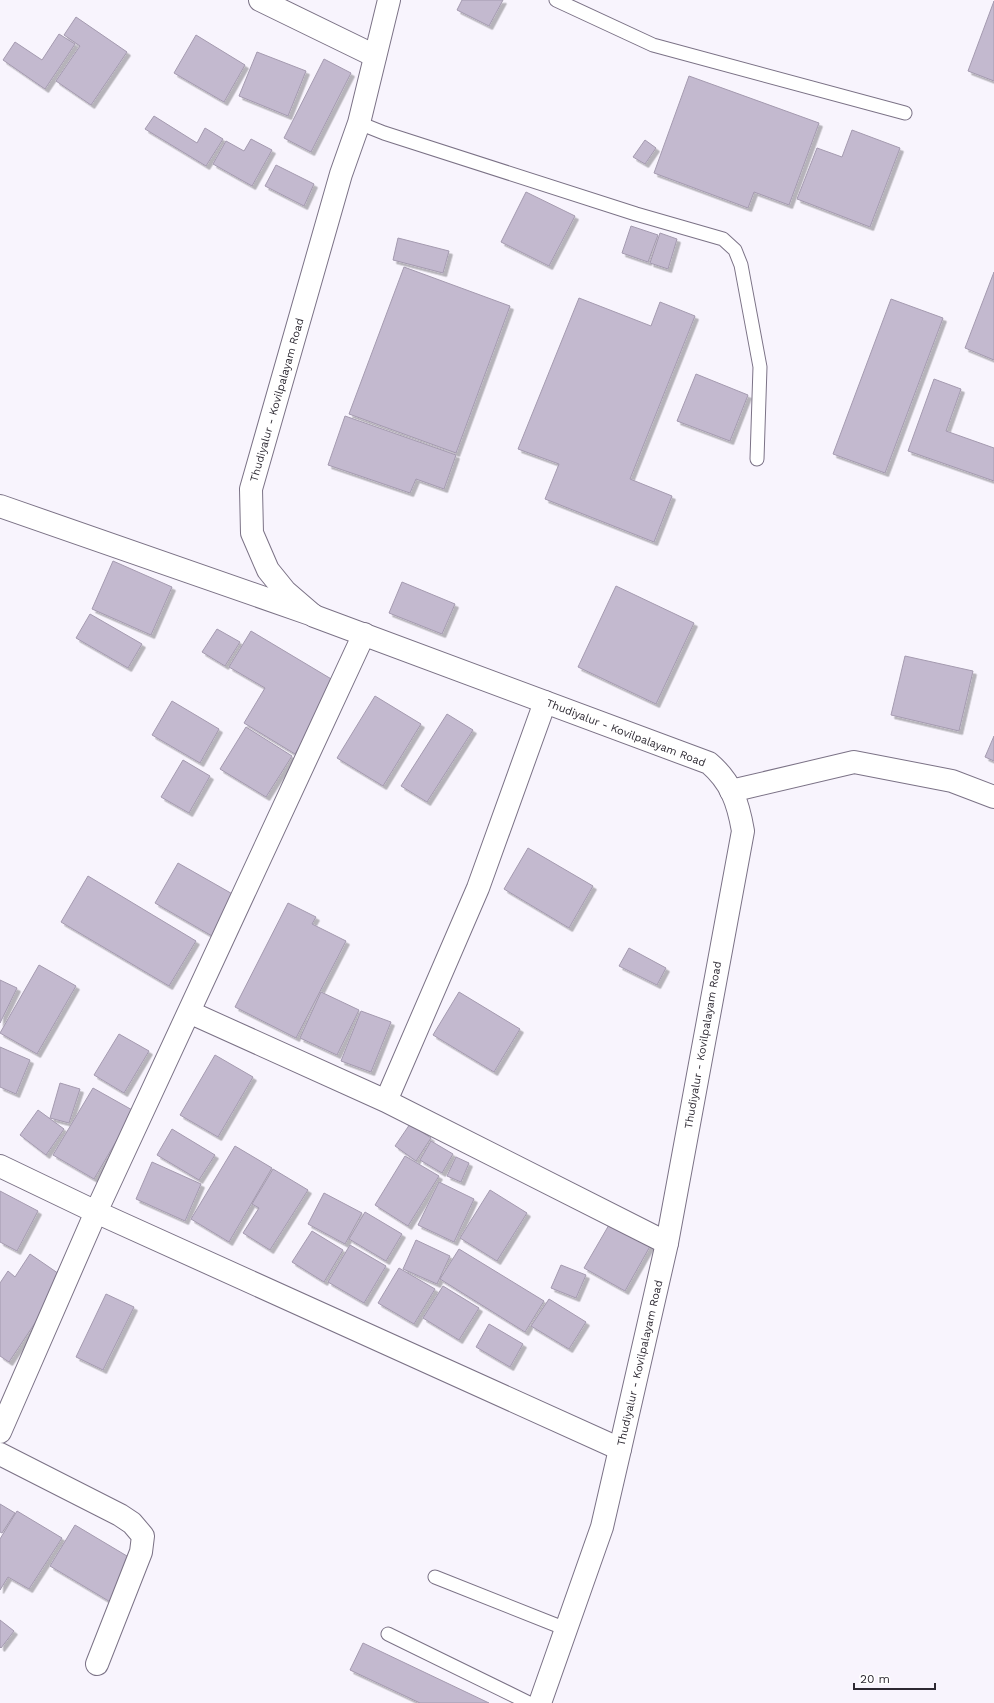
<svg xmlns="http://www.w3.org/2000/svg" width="994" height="1703" font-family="'Work Sans',sans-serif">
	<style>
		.building { fill: #c3b9cf; stroke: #a49aaf; filter: url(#shadow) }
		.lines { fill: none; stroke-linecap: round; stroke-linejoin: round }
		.lane-casing { stroke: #7b7286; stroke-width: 15 }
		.street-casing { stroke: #7b7286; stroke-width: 24 }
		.secondary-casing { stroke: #7b7286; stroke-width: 24 }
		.lane { stroke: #fff; stroke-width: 13 }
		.street { stroke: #fff; stroke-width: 22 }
		.secondary { stroke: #fff; stroke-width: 22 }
		.labels { text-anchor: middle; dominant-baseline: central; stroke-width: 3; stroke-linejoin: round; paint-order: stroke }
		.street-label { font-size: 11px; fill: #2d2932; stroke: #fff }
	</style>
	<defs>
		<filter id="shadow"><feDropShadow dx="3.5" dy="3.5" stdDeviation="0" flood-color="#0004"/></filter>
	</defs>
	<rect width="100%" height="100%" fill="#f8f4fd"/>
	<path class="building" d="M462,0H503L489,26L457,10Z
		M994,1V81L968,71Z
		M76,17L127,52L91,105L56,81L80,46L64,35Z
		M59,34L75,44L45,89L3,60L15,42L42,60Z
		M196,35L245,65L224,102L174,73Z
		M257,52L306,71L288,116L239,96Z
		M324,59L351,73L311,152L284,138Z
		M689,76L819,123L789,205L754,192L748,208L654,173Z
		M154,116L197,143L205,128L223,139L206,166L145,129Z
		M852,130L900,148L870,227L797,199L817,148L842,157Z
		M251,139L272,150L252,186L213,164L226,141L244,151Z
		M645,140L656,148L645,164L633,157Z
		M276,165L314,184L304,206L265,186Z
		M526,192L575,216L549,266L501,242Z
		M631,226L658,235L648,262L622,253Z
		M660,233L677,239L668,269L650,263Z
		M398,238L449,251L443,273L393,260Z
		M404,267L510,306L456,453L349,414Z
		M994,272V360L965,348Z
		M579,298L651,326L660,302L695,316L630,479L672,496L654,542L545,499L559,464L518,449Z
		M891,299L943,318L885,473L833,454Z
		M696,374L748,395L730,441L677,421Z
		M934,379L961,389L946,431L994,448V481L908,451Z
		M345,416L456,455L444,489L416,479L410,493L328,465Z
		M113,561L172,587L151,635L92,609Z
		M402,582L455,604L442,634L389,613Z
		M616,586L694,623L656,704L578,667Z
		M90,614L142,644L128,668L76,638Z
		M217,629L240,642L225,666L202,652Z
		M251,631L338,683L295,754L244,723L265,688L229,667Z
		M905,656L973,671L959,731L891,715Z
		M375,696L421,724L383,786L337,758Z
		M172,701L219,729L200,763L152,735Z
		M447,714L473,730L427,802L401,786Z
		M246,727L292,756L266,797L220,769Z
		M994,736V761L985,757Z
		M183,760L210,776L189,813L161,797Z
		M528,848L593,886L569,928L504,889Z
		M178,863L236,896L212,936L155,903Z
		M88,876L196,941L169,986L61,922Z
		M288,903L316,917L312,924L346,941L296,1038L235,1007Z
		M629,948L666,968L657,985L619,966Z
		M39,965L76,986L37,1054L0,1033Z
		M0,980L17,988L0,1023Z
		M321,992L359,1010L337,1055L300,1038Z
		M459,992L520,1029L494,1072L433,1035Z
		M361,1011L391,1022L371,1072L341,1061Z
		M119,1034L149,1051L124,1093L94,1075Z
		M0,1047L30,1060L16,1094L0,1087Z
		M215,1055L253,1077L218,1137L180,1115Z
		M60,1083L80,1089L69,1123L50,1118Z
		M93,1088L134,1111L94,1179L53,1155Z
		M38,1110L64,1129L46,1155L20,1135Z
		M410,1124L431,1138L416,1161L395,1146Z
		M172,1129L215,1155L199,1180L157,1155Z
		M431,1141L453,1154L442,1173L420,1160Z
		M235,1146L272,1168L229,1242L191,1219Z
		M405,1156L439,1176L408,1226L375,1205Z
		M456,1157L469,1163L461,1182L447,1176Z
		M152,1162L201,1184L185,1221L136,1199Z
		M273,1169L308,1190L270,1250L243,1233L259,1208L252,1204Z
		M439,1182L474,1199L454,1242L418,1225Z
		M490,1190L527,1213L497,1261L460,1238Z
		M0,1191L38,1211L17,1251L0,1242Z
		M324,1193L362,1213L345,1244L308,1224Z
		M365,1212L402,1234L386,1261L349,1239Z
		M613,1218L653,1241L625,1291L584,1268Z
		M312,1231L343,1250L324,1282L292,1262Z
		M416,1240L450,1256L437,1284L403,1269Z
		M350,1245L386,1266L364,1303L328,1282Z
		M459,1249L544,1301L525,1332L440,1279Z
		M30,1254L65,1278L9,1362L0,1356V1283L8,1271L15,1277Z
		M561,1265L586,1275L576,1298L551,1288Z
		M399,1268L435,1289L414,1324L378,1303Z
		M443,1286L479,1308L459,1340L423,1318Z
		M106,1294L134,1307L103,1370L76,1357Z
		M549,1299L586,1322L569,1349L531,1326Z
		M489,1324L523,1344L510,1367L476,1347Z
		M0,1504L15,1513L2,1533L0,1532Z
		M17,1511L62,1538L29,1589L8,1577L0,1590V1539Z
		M75,1525L137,1562L112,1603L50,1566Z
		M0,1620L14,1631L1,1648L0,1647Z
		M363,1643L489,1703H420L350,1670Z"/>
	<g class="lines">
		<g class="lane-casing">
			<path id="lane" d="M556,0L653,45L905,113
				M359,123L384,133L636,214L723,239L735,250L741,265L760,367L757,459
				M435,1577L566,1629
				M388,1634L529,1703"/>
		</g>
		<g class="street-casing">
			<path id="street" d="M260,0L375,56
				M0,506L313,615
				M731,791L854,762L952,781L994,797
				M189,1012L386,1101L667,1243
				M386,1101L478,888L545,702
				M0,1166L96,1212L620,1449
				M0,1432L96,1212L364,634
				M0,1454L120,1515L132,1523L143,1536L141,1552L97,1664"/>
		</g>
		<g class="secondary-casing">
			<path id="secondary" d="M389,0L359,123L341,174L251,489L252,533L268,570L285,591L314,616L709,763C731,782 738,802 743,831L667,1243L620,1449L602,1527L540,1703"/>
		</g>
		<use href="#lane" class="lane"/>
		<use href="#street" class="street"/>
		<use href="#secondary" class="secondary"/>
	</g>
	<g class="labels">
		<g class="street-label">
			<text transform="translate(277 400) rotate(-74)">Thudiyalur - Kovilpalayam Road</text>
			<text transform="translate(626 733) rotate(21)">Thudiyalur - Kovilpalayam Road</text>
			<text transform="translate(703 1045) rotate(-80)">Thudiyalur - Kovilpalayam Road</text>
			<text transform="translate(640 1363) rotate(-77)">Thudiyalur - Kovilpalayam Road</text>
		</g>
	</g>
	<path d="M854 1683v6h81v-6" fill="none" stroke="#2d2932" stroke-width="2"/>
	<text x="860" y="1683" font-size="12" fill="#2d2932" stroke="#ffffff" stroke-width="3" paint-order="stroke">20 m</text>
</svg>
